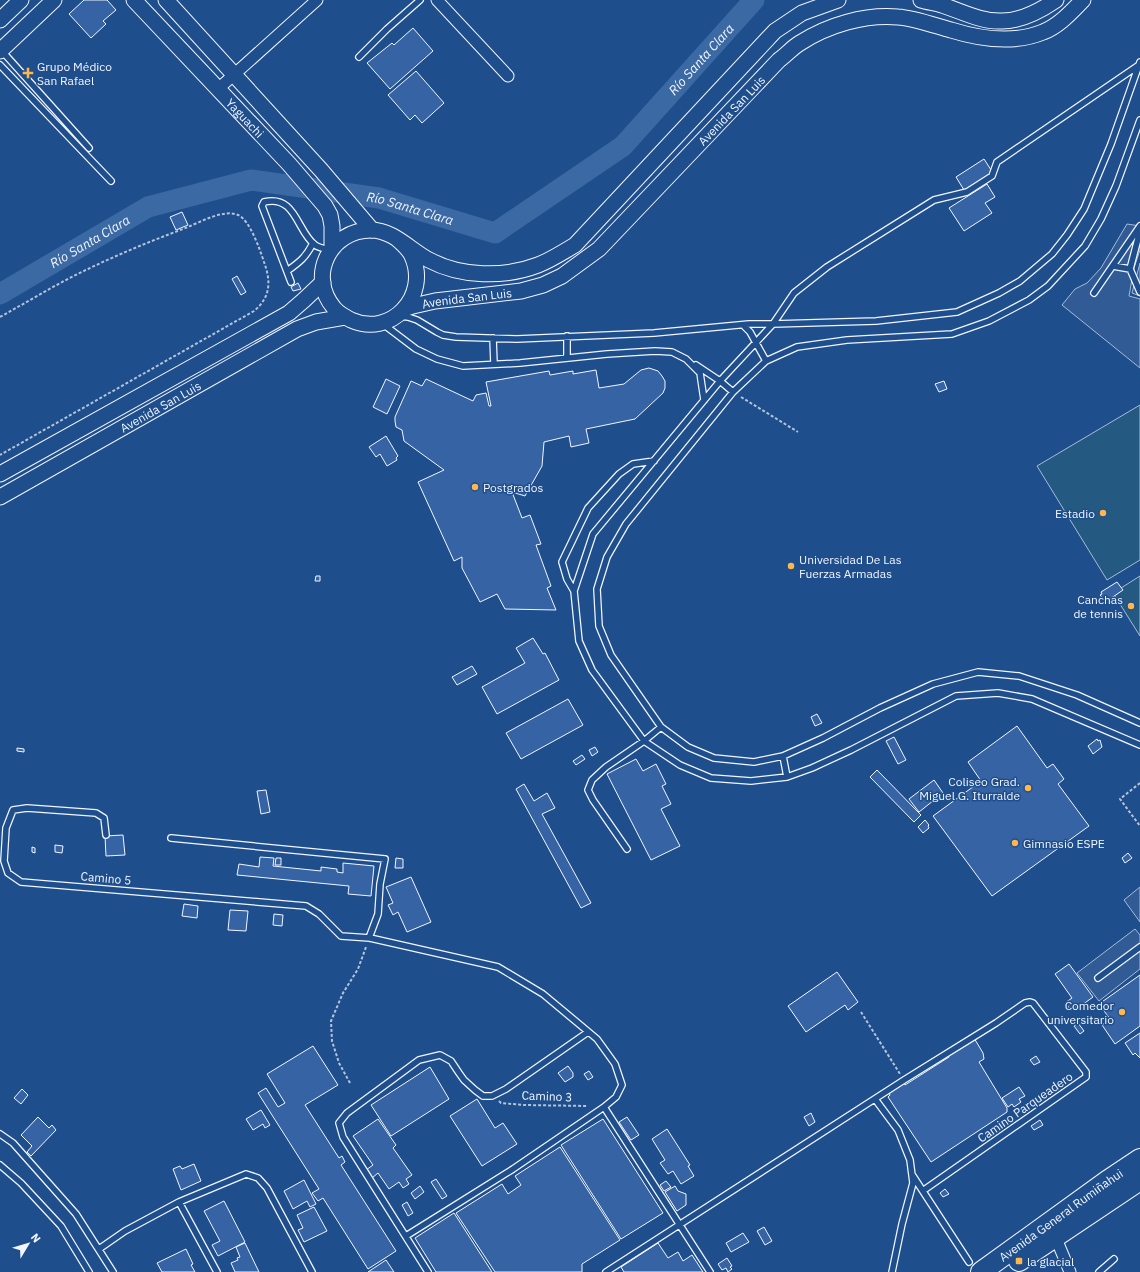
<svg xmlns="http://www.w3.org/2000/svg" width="1140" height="1272" font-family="'IBM Plex Sans',sans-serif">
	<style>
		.pitch { fill: #245a82; stroke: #a8bbd7 }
		.parking { fill: #305b95; stroke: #a8bbd7 }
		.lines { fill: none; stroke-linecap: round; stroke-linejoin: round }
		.river { stroke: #3b69a3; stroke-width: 21 }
		.building { fill: #3563a3; stroke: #f2f6ff }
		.lane-casing { stroke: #f2f6ff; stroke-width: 8 }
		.street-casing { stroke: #f2f6ff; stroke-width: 13 }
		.secondary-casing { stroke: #f2f6ff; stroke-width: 17 }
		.highway-casing { stroke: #f2f6ff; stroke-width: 22 }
		.path { stroke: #b3c4dc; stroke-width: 2; stroke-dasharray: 3 2; stroke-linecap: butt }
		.lane { stroke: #1f4e8c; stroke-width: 5.5 }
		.street { stroke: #1f4e8c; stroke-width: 11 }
		.secondary { stroke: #1f4e8c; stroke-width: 15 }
		.highway { stroke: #1f4e8c; stroke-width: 20 }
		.poi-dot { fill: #ffb74d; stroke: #1f4e8c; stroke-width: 1.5 }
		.labels { text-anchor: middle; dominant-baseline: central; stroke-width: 3; stroke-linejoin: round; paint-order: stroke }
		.poi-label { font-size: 12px; fill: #f2f6ff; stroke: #1f4e8c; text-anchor: start }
		.street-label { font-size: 12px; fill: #f2f6ff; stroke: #1f4e8c }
		.water-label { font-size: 13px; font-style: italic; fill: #f2f6ff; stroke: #1f4e8c }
	</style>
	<rect width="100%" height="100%" fill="#1f4e8c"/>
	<path class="pitch" d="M1140,405V560L1107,580L1037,466Z
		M1140,576V636L1113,593Z"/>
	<path class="parking" d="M1127,224L1140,226V250L1134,268L1129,296L1140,299V368L1062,305L1075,289L1087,283L1101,268Z
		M1140,263V296L1132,293Z
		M1140,887V922L1124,900Z
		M1135,929L1140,935V969L1099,1001L1077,973Z"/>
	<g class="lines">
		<path class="river" id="s1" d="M0,294L148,207L251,180L379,198L495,233L623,146L754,0"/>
	</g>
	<path class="building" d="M84,0H107L116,10L103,21L106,24L91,38L69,14Z
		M413,28L433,51L390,89L367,63L392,43L394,45Z
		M416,71L444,103L422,123L415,115L410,120L388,95Z
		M984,159L993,173L964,190L956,177Z
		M987,184L995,197L985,203L992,213L964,231L949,208Z
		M182,212L188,225L176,230L170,217Z
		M237,276L246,292L241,295L232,279Z
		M298,283L301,289L293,291L291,287Z
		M649,368L658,371L662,376L665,381V388L663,393L635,419L586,429L589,443L571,447L569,436L544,442L542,466L525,496L512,492L522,518L530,515L541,544L536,545L551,586L547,588L556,610L505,609L497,594L480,602L462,568V557L454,561L418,482L444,470L404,441L402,430L396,427L395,421V417L411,381L422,386L426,379L473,401L476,395L486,393L489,406H491L486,382L549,371L550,375L573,371V374L596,370L599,388L624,384L641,370Z
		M386,379L400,386L387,414L373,407Z
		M944,381L947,389L939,392L935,384Z
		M386,436L398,456L396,458L397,460L387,466L380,454L376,457L369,447Z
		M316,576H320V581H315Z
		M1117,582L1123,590L1107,601L1106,599L1104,600L1100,595L1102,594L1101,592Z
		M533,638L543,654L545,653L559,680L497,714L482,687L525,663L516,648Z
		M472,666L477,674L457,685L452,677Z
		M568,699L583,725L521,759L506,733Z
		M817,714L822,723L815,726L811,717Z
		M1017,726L1047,768L1053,764L1064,779L1058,784L1089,826L992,896L933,816L981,781L968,762Z
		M894,737L906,760L898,764L886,741Z
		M1097,739L1098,741L1100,740L1102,747L1093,754L1088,746Z
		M595,747L598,752L592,756L589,750Z
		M17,748L24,749V752L17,751Z
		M582,755L585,759L576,765L573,761Z
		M636,759L643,771L656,764L666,784L662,786L671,804L661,809L680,846L651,860L607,774Z
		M877,770L921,815L914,822L870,777Z
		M934,780L943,793L919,812L909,799Z
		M524,784L534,801L547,793L555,808L542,814L591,903L581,908L516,789Z
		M266,790L270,812L261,814L257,791Z
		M925,820L929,825L928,826L929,828L923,833L918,827Z
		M123,835L125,855L106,856L105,836Z
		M55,845L63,846L62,853L55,852Z
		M32,847L35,848V853L32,852Z
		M1128,853L1132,858L1125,863L1122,858Z
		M260,857L274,858L273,866L321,871V867L337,869V872L343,873V863L374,866L371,896L348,894L349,886L237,875L239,864L259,867Z
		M276,858H281V865H275Z
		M396,858L403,859V868H395Z
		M411,877L431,922L407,932L398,912L393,915L388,905L393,903L386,887Z
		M184,904L198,906L197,918L182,916Z
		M230,910L248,911L246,931L228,930Z
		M274,914L283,915L282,926L273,925Z
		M1069,964L1093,997L1078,1008L1077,1006L1071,1010L1065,1003L1072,998L1055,974Z
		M837,972L858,1002L848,1010L845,1005L806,1032L788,1006Z
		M1140,975V1026L1115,1044L1102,1025L1110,1019L1099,1004Z
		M1078,1023L1084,1031L1080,1034L1074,1026Z
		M1140,1033V1058L1135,1053L1133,1055L1125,1043Z
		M974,1038L983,1053L984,1059L979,1062L1007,1108V1112L931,1162L888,1097L890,1095L889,1093L904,1083L905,1085L949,1057L948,1055Z
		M313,1046L338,1085L305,1105L339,1158L342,1156L345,1162L341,1165L396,1251L368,1269L323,1198L318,1201L312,1193L319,1189L258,1093L266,1088L278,1107L285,1103L267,1074Z
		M1036,1056L1040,1062L1034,1065L1030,1060Z
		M568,1066L573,1073V1077L565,1082L558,1073Z
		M430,1067L449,1099L391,1136L371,1105Z
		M589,1071L593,1077L588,1080L584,1074Z
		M1019,1087L1025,1096L1019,1099L1021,1102L1014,1107L1012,1104L1008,1107L1002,1098Z
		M22,1089L28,1095L21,1104L14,1098Z
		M477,1099L495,1128L503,1123L517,1144L482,1166L450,1116Z
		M261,1110L270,1125L265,1128L263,1124L253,1130L246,1119Z
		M811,1113L815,1122L809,1126L804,1117Z
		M38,1117L49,1128L52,1125L56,1130L31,1156L27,1152L32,1146L21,1135Z
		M627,1117L639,1135L631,1140L619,1122Z
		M378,1119L396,1145L393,1148L412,1175L406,1179L409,1184L403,1188L399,1182L389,1189L378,1173L372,1178L366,1170L373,1165L353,1136Z
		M603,1119L663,1213L621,1239L561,1145Z
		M1040,1120L1043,1125L1034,1130L1031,1126Z
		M667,1129L690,1165L688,1166L694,1176L681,1184L673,1171L668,1174L660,1163L665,1160L652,1139Z
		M560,1147L620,1240L582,1264V1272H495L456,1213L502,1184L508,1194L521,1185L515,1176Z
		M194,1164L201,1181L181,1190L173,1169L180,1166L182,1169Z
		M436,1179L447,1196L442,1199L431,1182Z
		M304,1180L316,1204L310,1207L307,1201L293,1209L284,1191Z
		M666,1181L671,1187L664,1191L660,1185Z
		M420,1186L424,1192L415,1199L411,1193Z
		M675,1186L678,1191L686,1194V1205L677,1211L665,1192Z
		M945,1189L949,1194L943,1197L940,1193Z
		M224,1201L245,1242L218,1256L212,1245L220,1241L204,1211Z
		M407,1202L413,1213L408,1216L402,1205Z
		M314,1207L327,1231L304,1242L298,1230L303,1228L297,1215Z
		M454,1213L492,1272H436L415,1238Z
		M764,1227L772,1241L765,1245L757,1231Z
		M743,1233L749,1242L731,1252L726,1243Z
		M245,1243L259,1272H235L231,1263L238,1260L237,1258L240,1257L236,1247Z
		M658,1243L668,1258L678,1252L683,1261L692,1255L703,1272H624L621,1267Z
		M186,1249L193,1264L191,1265L195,1272H162L157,1263Z
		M727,1258L732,1266L730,1267L732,1269L728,1272L726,1268L722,1270L718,1264Z
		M386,1260L394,1272H368Z"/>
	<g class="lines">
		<g class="lane-casing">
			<path id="lane" d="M1,50L89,148
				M359,57L387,29L420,0
				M1140,62L1111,144L1084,209L1067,235L1052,254L1020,281L999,293L957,312L876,321L773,324L720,381L593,534L574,591L579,641L592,670L644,741L680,765L711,778L751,781L787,777L812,768L851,750L956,696L998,693L1032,699L1140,745
				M0,65L111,181
				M1140,120L1116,186L1101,219L1085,246L1048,286L1029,300L989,321L952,334L847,340L797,347L766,361L733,392L626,524L607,557L597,589L599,626L611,655L661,727L688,747L714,758L754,762L783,756L823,738L880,708L933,684L978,672L1019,676L1077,695L1140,723
				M1140,231L1130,269L1140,292
				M1113,266L1130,269
				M287,271C300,262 306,257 313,243
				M291,282L262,206L264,202C296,194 297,232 315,245C319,248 326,249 330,250
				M1094,293L1140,226
				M399,316L408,317L417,320L437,332L443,335L456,337L517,339L654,333L749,324H773L794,293L827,267L934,200L967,192L992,176L997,162L1139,65
				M383,324L416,349L437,359L463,366L520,363L607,354L655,351L672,352L686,359L700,373L704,400
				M743,325L750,332L766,361
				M567,336V358
				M493,338L494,364
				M696,365L720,381L733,392
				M574,591L567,579L562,562L588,508L619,474L633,464L654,461
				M783,756L787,777
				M106,835L104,818L96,813L27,808L13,810L6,828L4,861L8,873L21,882L306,906L319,914L341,936L370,938L498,967L543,994L597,1039L615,1064L622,1085L616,1097L604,1107L513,1169L406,1236
				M171,838L385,859L380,884L378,914L369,938
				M627,849L593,800L588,790L592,780L606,767L644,741L661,727
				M1098,978L1140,947
				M875,1099L898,1130L910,1160L913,1183L902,1224L892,1272
				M604,1107L710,1272
				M0,1134L13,1143L76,1214L113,1272
				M0,1165L21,1183L61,1226L89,1272
				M913,1176L969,1262
				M179,1202L217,1272
				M99,1249L125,1231L179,1202L246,1174L258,1178L267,1188L312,1272
				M428,1272L343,1137L339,1123L347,1113L419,1060L440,1055L451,1061L459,1073L464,1080L475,1090L483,1096H492L506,1089L588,1032
				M606,1272L904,1080L996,1023L1025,1003L1030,1002L1033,1003L1086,1072V1077L924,1190
				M1099,1272L1114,1259"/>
		</g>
		<g class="street-casing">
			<path id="street" d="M437,0L508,76
				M218,89L317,0
				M1055,1236L1070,1272"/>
		</g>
		<g class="secondary-casing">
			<g id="secondary">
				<path id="s2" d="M134,0L289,164L325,206L330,215L332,226V248"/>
				<path d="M166,0L321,170L372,230"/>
				<path d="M921,0C928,2 935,3 942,5C961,11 981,22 1002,21C1021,21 1040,11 1056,0"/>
				<path d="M0,20L21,0"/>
				<path d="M0,51L54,0"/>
				<path d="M396,238C403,244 409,249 412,256C430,296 391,338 351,320C345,317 338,313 334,308C307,276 330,230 371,230C393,230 410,250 429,260C461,277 504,278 538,265C551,260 563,252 575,245L775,31L802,13L838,0"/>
				<path id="s3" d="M404,309L413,306L435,301L521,291L543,285L562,276L599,249L779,60C786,55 793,47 800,43C828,25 865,14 898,17C914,18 936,26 951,30C980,39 1014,44 1043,32C1059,26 1071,12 1083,0"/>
				<path d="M0,474L289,313L304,300L323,282"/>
				<path id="s4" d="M0,497L297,329L316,322L345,317"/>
			</g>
		</g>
		<g class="highway-casing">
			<g id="highway">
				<path d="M1019,1261L1140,1180"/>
				<path id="s5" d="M981,1272L1107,1181L1140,1159"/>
			</g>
		</g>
		<path class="path" d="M0,317C29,301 58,283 88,269C119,254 151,241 183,229C196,224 210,216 223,214C228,213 233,213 238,215C250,220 260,250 264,262C271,281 271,297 254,311L0,455
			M741,397L798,432
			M1140,783L1120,799L1140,826
			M861,1012L900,1074
			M350,1083L339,1063L332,1041L331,1021L343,993L358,969L366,947
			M499,1101L501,1103L524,1105L588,1106"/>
		<use href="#lane" class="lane"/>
		<use href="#street" class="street"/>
		<use href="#secondary" class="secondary"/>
		<use href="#highway" class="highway"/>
	</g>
	<g class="poi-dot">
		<path d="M26 67h4v4h4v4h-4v4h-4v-4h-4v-4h4z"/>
		<circle cx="475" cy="487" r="4"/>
		<circle cx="1103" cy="513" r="4"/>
		<circle cx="791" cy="566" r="4"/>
		<circle cx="1131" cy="606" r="4"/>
		<circle cx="1028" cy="788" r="4"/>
		<circle cx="1015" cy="843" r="4"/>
		<circle cx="1122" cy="1012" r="4"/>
		<rect x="1015" y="1257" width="8" height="8" rx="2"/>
	</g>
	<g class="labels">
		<g class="poi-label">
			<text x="37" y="66">Grupo Médico<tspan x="37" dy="14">San Rafael</tspan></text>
			<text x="483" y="487">Postgrados</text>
			<text x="1095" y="513" text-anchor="end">Estadio</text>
			<text x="799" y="559">Universidad De Las<tspan x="799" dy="14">Fuerzas Armadas</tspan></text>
			<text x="1123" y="599" text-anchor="end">Canchas<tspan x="1123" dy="14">de tennis</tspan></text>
			<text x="1020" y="781" text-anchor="end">Coliseo Grad.<tspan x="1020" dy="14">Miguel G. Iturralde</tspan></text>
			<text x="1023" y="843">Gimnasio ESPE</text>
			<text x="1114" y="1005" text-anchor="end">Comedor<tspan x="1114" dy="14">universitario</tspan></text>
			<text x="1027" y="1261">la glacial</text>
		</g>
		<g class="street-label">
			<text stroke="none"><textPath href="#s3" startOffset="400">Avenida San Luis</textPath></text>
			<text stroke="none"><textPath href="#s2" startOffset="162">Yaguachi</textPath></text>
			<text stroke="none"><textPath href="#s3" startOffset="64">Avenida San Luis</textPath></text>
			<text stroke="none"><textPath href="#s4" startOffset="184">Avenida San Luis</textPath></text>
			<text transform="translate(106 878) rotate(5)">Camino 5</text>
			<text transform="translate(547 1096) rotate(2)">Camino 3</text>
			<text transform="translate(1025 1107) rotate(-35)">Camino Parqueadero</text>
			<text stroke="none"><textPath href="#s5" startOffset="98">Avenida General Rumiñahui</textPath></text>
		</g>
		<g class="water-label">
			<text stroke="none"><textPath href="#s1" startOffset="800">Río Santa Clara</textPath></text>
			<text stroke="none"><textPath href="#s1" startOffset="440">Río Santa Clara</textPath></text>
			<text stroke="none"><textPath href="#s1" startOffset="104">Río Santa Clara</textPath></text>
		</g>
	</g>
	<g transform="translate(28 1244) rotate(52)" stroke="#1f4e8c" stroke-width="3" paint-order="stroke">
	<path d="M0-3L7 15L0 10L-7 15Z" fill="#f2f6ff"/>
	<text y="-6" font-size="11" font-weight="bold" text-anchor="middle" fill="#f2f6ff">N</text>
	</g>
</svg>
